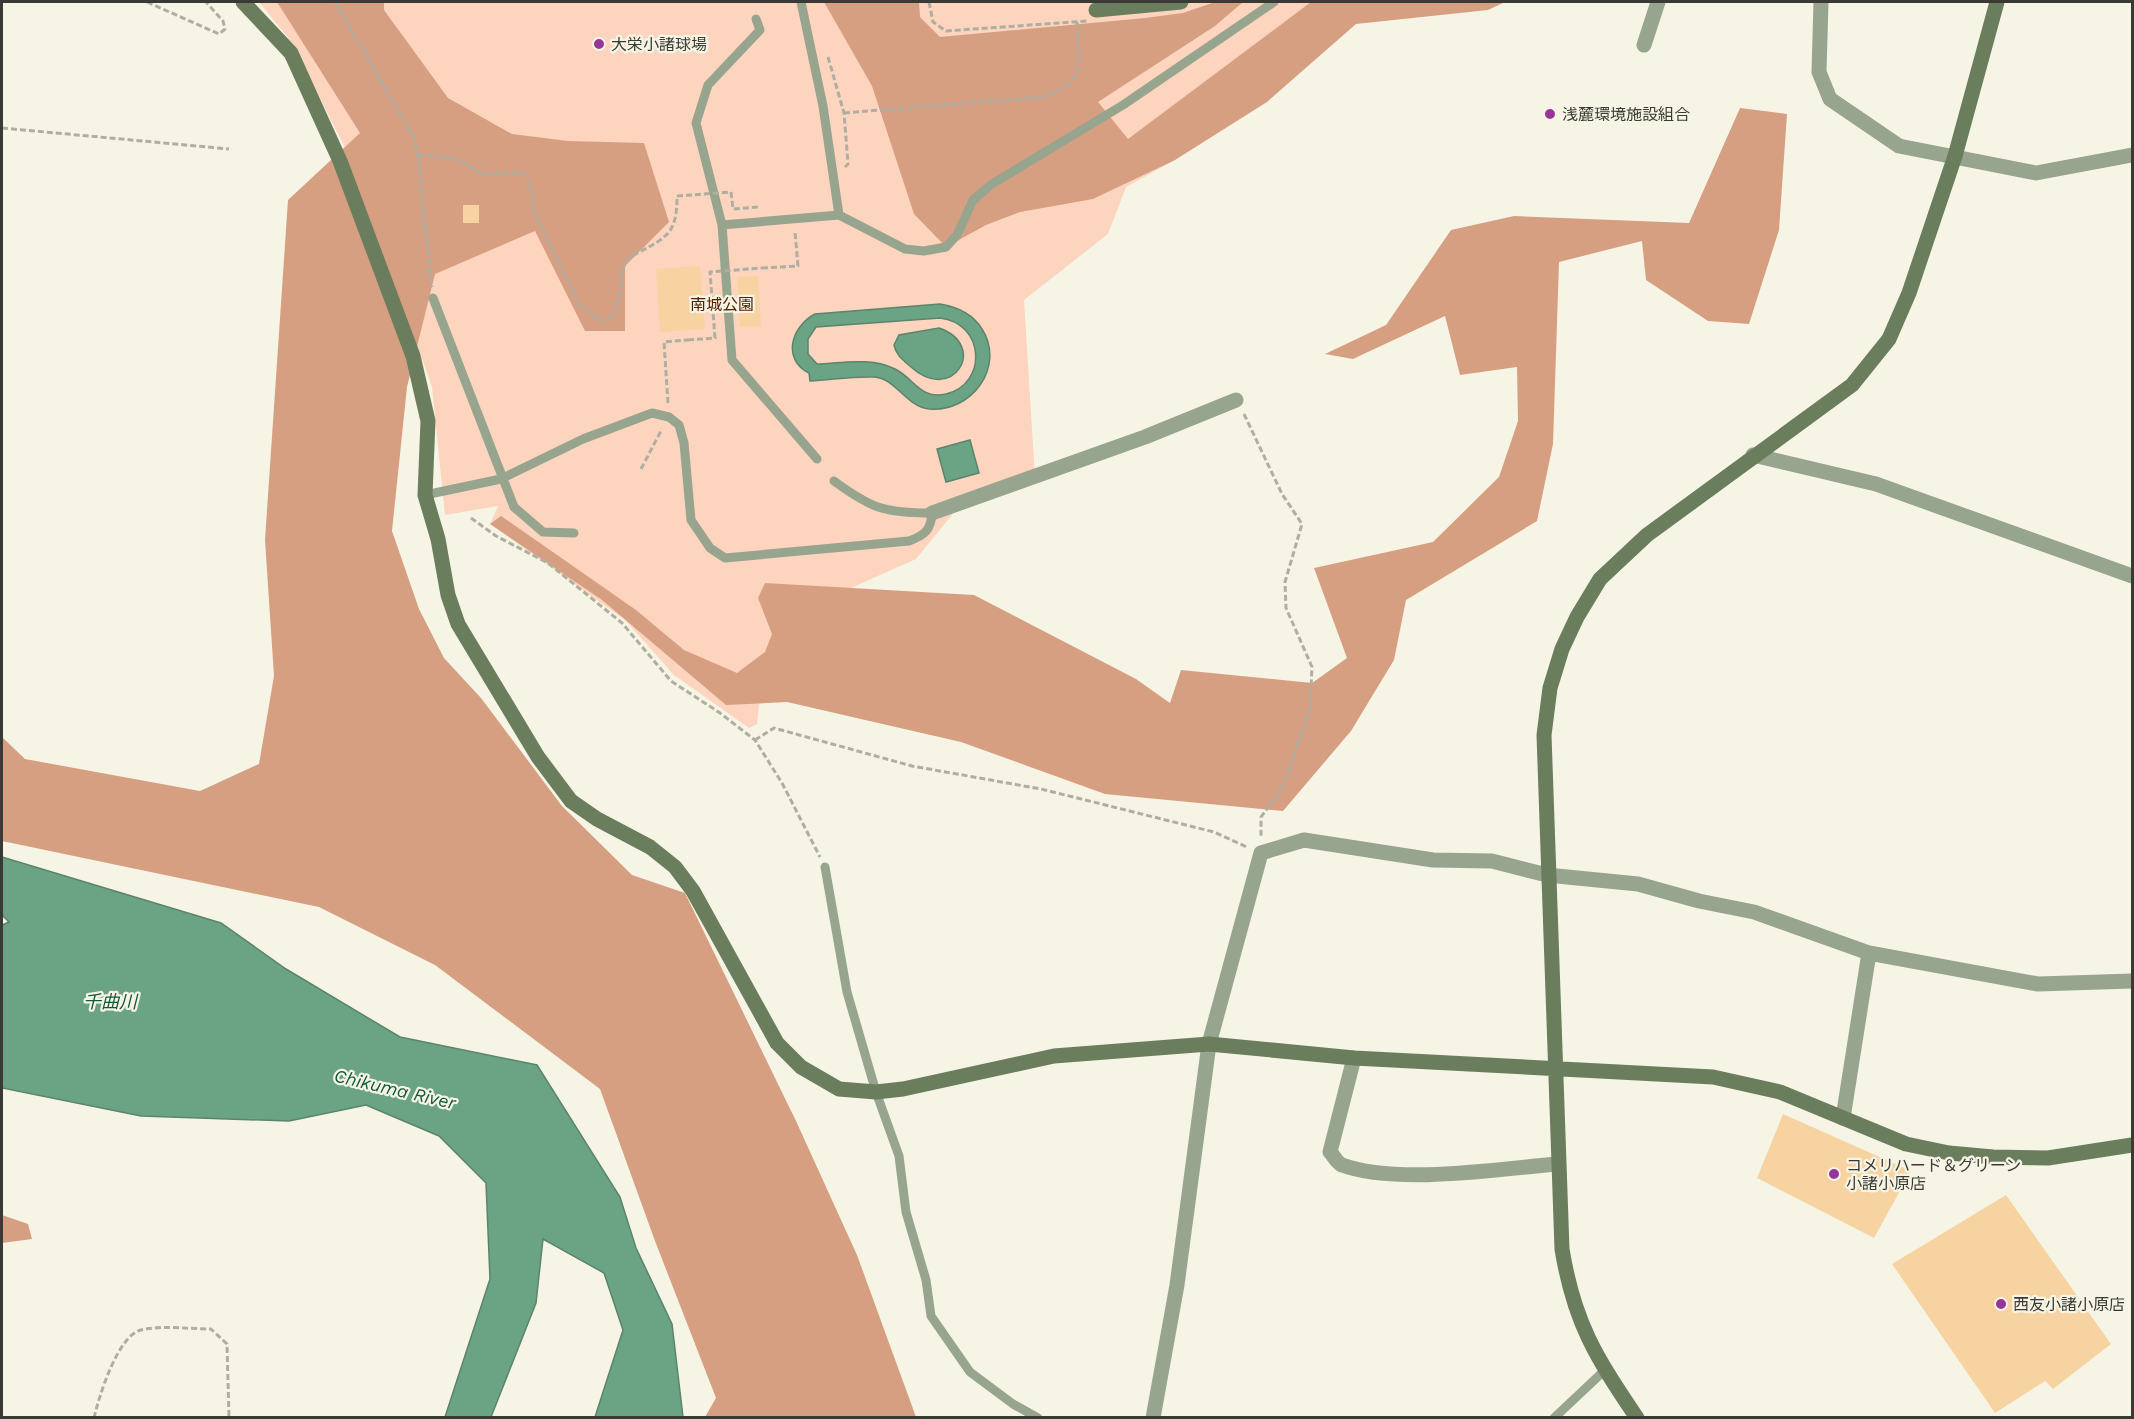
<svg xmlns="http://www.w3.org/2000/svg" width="2134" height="1419" font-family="'Work Sans','Noto Sans JP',sans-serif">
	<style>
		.green { fill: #fdd4be }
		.forest { fill: #d69f82 }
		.water { fill: #6aa485; stroke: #5c846d; stroke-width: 1.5; fill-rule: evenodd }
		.building { fill: #f6d3a0 }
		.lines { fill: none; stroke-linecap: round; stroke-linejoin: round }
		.path { stroke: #afaea2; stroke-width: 3; stroke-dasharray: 6 3; stroke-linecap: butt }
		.lane { stroke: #97a48e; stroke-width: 9 }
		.street { stroke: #97a48e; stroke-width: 15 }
		.secondary { stroke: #6a7d5d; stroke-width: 15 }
		.path-bridge { stroke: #afaea2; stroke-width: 3; stroke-dasharray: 6 3; stroke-linecap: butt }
		.poi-dot { fill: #98359b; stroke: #f6f5e5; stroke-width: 2 }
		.labels { text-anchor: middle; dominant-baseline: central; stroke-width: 4.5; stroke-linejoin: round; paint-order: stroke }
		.poi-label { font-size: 16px; fill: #3a3a34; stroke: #f6f5e5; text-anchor: start }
		.park-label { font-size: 16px; fill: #522100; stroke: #f6f5e5 }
		.water-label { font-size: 18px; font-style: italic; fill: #11593b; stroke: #f6f5e5 }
	</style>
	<rect width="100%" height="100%" fill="#f6f5e5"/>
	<path class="green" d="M259,2H1315L1296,20L1175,160L1126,187L1108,234L1024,300L1035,478L961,504L916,559L804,609L761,688L757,724L749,728L674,675L625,620L490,524L498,506L445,515L432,387L353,164L293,44Z"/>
	<path class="forest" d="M277,2H384V10L448,98L512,134L568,141L644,143L669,222L625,266V331H585L535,231L435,274L407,387L392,531L419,609L444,658L481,698L562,806L632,875L685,893L796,1121L857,1255L916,1417H705L716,1398L655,1241L600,1089L435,965L319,907L2,841V737L25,759L200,791L259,764L274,676L265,540L288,200L360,133Z
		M824,2H919L920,17L940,37L1145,18L1183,13L1215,2H1243L1215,26L1098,102L1128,139L1311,2H1505L1488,10L1356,24L1267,102L1175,160L1093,199L1020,212L986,225L946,247L914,214L872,86Z
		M1740,108L1787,114L1779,230L1749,324L1708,321L1646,280L1642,241L1559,262L1553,444L1537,521L1406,600L1394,660L1351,731L1283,811L1105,794L961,742L787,702L726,705L602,600L490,524L501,516L636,610L684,650L737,673L765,652L772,634L758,598L765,583L974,595L1136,679L1170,703L1181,670L1312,683L1347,658L1314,568L1433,542L1499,477L1518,421L1517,367L1460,375L1445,316L1353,359L1325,354L1386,325L1451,230L1514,216L1689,223Z
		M2,1215L28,1224L32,1239L2,1243Z"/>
	<path class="water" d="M940,304C958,307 973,314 982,329C1006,367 971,413 929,409C905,406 896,378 874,377C853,376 831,380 810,381L809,373C781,359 792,326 815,314ZM940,318C985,323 988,384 946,394C920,400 914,378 895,369C872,357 842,363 817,364L808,354V339L816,327Z
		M939,328C989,345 953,405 911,367C903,360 896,355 894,345L899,335Z
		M970,440L979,473L946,482L937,449Z
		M2,857L221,923L286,969L400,1037L537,1065L620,1197L636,1248L672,1324L683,1417H595L623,1330L604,1273L543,1239L536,1303L491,1417H445L490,1279L486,1183L439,1136L366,1105L289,1121L141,1116L2,1088V925L9,922L2,915Z"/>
	<path class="building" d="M463,205H479V223H463Z
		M700,266L705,329L660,332L656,269Z
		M758,276L761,326L740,327L737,277Z
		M1783,1114L1911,1171L1874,1238L1757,1178Z
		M2006,1195L2111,1344L2053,1389L2045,1381L1995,1413L1892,1264Z"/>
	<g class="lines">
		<path class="path" d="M147,2L219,34L225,29L223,21L206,2
			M335,2L414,138L418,157L432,287
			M929,2L933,22L946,31L1087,21
			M828,57L844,113L848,164L845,167
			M844,113L1041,97C1088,84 1079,63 1077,22
			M2,128L229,149
			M418,157L432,155L460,160L484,175L516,172L525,175L531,186L535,214L580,306L600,320L612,318C625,295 617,281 625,264C628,258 634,255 639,252C669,237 677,231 677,196
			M731,192L733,209L759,207
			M762,268L798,266L795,232
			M668,403L664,342L688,340
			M1244,414L1282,494L1302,524L1285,582L1286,608L1312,667L1310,709L1282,789L1261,817V838
			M641,469L662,429
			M471,518L496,536L548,563L622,623L671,681L720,713L755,740L782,783L820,857
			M755,740L774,728L912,766L1041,789L1214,832L1247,847
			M94,1418C99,1396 118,1335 141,1330C162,1325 189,1329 211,1329L227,1344L229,1418"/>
		<path class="lane" d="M801,2L823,106L839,215
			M722,225L696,123L708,85L760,30L756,19
			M433,298L514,507L543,532L574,533
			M817,459L732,360L722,225L839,215L905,249L924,251L946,247L957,235L973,200L992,184L1123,105L1274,2
			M425,495L501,479L583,439L652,413L669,417L679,425L684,443L691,520L710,548L725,558L909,541C925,535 931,530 932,513C885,513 872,509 834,481
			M825,867L847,992L876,1092L899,1156L906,1212L926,1280L931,1316L970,1372L1013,1404L1038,1418
			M1554,1418L1605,1370"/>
		<path class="street" d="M1821,2L1819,72L1830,99L1899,146L2036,173L2132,155
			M1644,45L1658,2
			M1753,455L1876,484L2132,576
			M932,513L1145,437L1236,400
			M1354,1058L1330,1152C1334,1156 1337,1163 1342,1165C1397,1185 1498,1169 1557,1164
			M1843,1118L1869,953
			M1153,1418L1177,1285L1209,1044L1261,853L1304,840L1433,860L1492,861L1547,875L1638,884L1699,901L1754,912L1869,953L2038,984L2132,981"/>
		<path class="secondary" d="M243,2L291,53L340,161L413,356L428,421L425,495L438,539L448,595L458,624L538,757L571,801L597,819L650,847L675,867L693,891L777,1043L801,1067L839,1089L876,1092L903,1089L1054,1056L1209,1044L1354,1058L1713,1077L1780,1092L1906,1144L1949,1153L1993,1157L2048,1158L2132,1145
			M1096,10L1181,2
			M1637,1418C1596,1357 1574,1323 1562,1249L1544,735L1550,688L1562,649L1577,617L1600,579L1647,535L1852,385L1889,339L1909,293L1955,156L1997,2"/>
		<path class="path-bridge" d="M677,196L731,192
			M688,340L715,338L710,272L762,268"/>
	</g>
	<g class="poi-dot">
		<circle cx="599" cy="44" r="6"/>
		<circle cx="1550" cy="114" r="6"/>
		<circle cx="1834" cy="1174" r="6"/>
		<circle cx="2001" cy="1304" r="6"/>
	</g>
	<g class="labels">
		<g class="poi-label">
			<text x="611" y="44">大栄小諸球場</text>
			<text x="1562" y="114">浅麓環境施設組合</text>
			<text x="1846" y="1165">コメリハード＆グリーン<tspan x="1846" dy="18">小諸小原店</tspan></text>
			<text x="2013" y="1304">西友小諸小原店</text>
		</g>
		<g class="park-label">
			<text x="722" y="304">南城公園</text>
		</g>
		<g class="water-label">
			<text x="110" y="1001">千曲川</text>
			<text transform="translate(395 1089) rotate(13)">Chikuma River</text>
		</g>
	</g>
	<rect width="2134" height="1419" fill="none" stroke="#3a3a34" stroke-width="6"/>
</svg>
